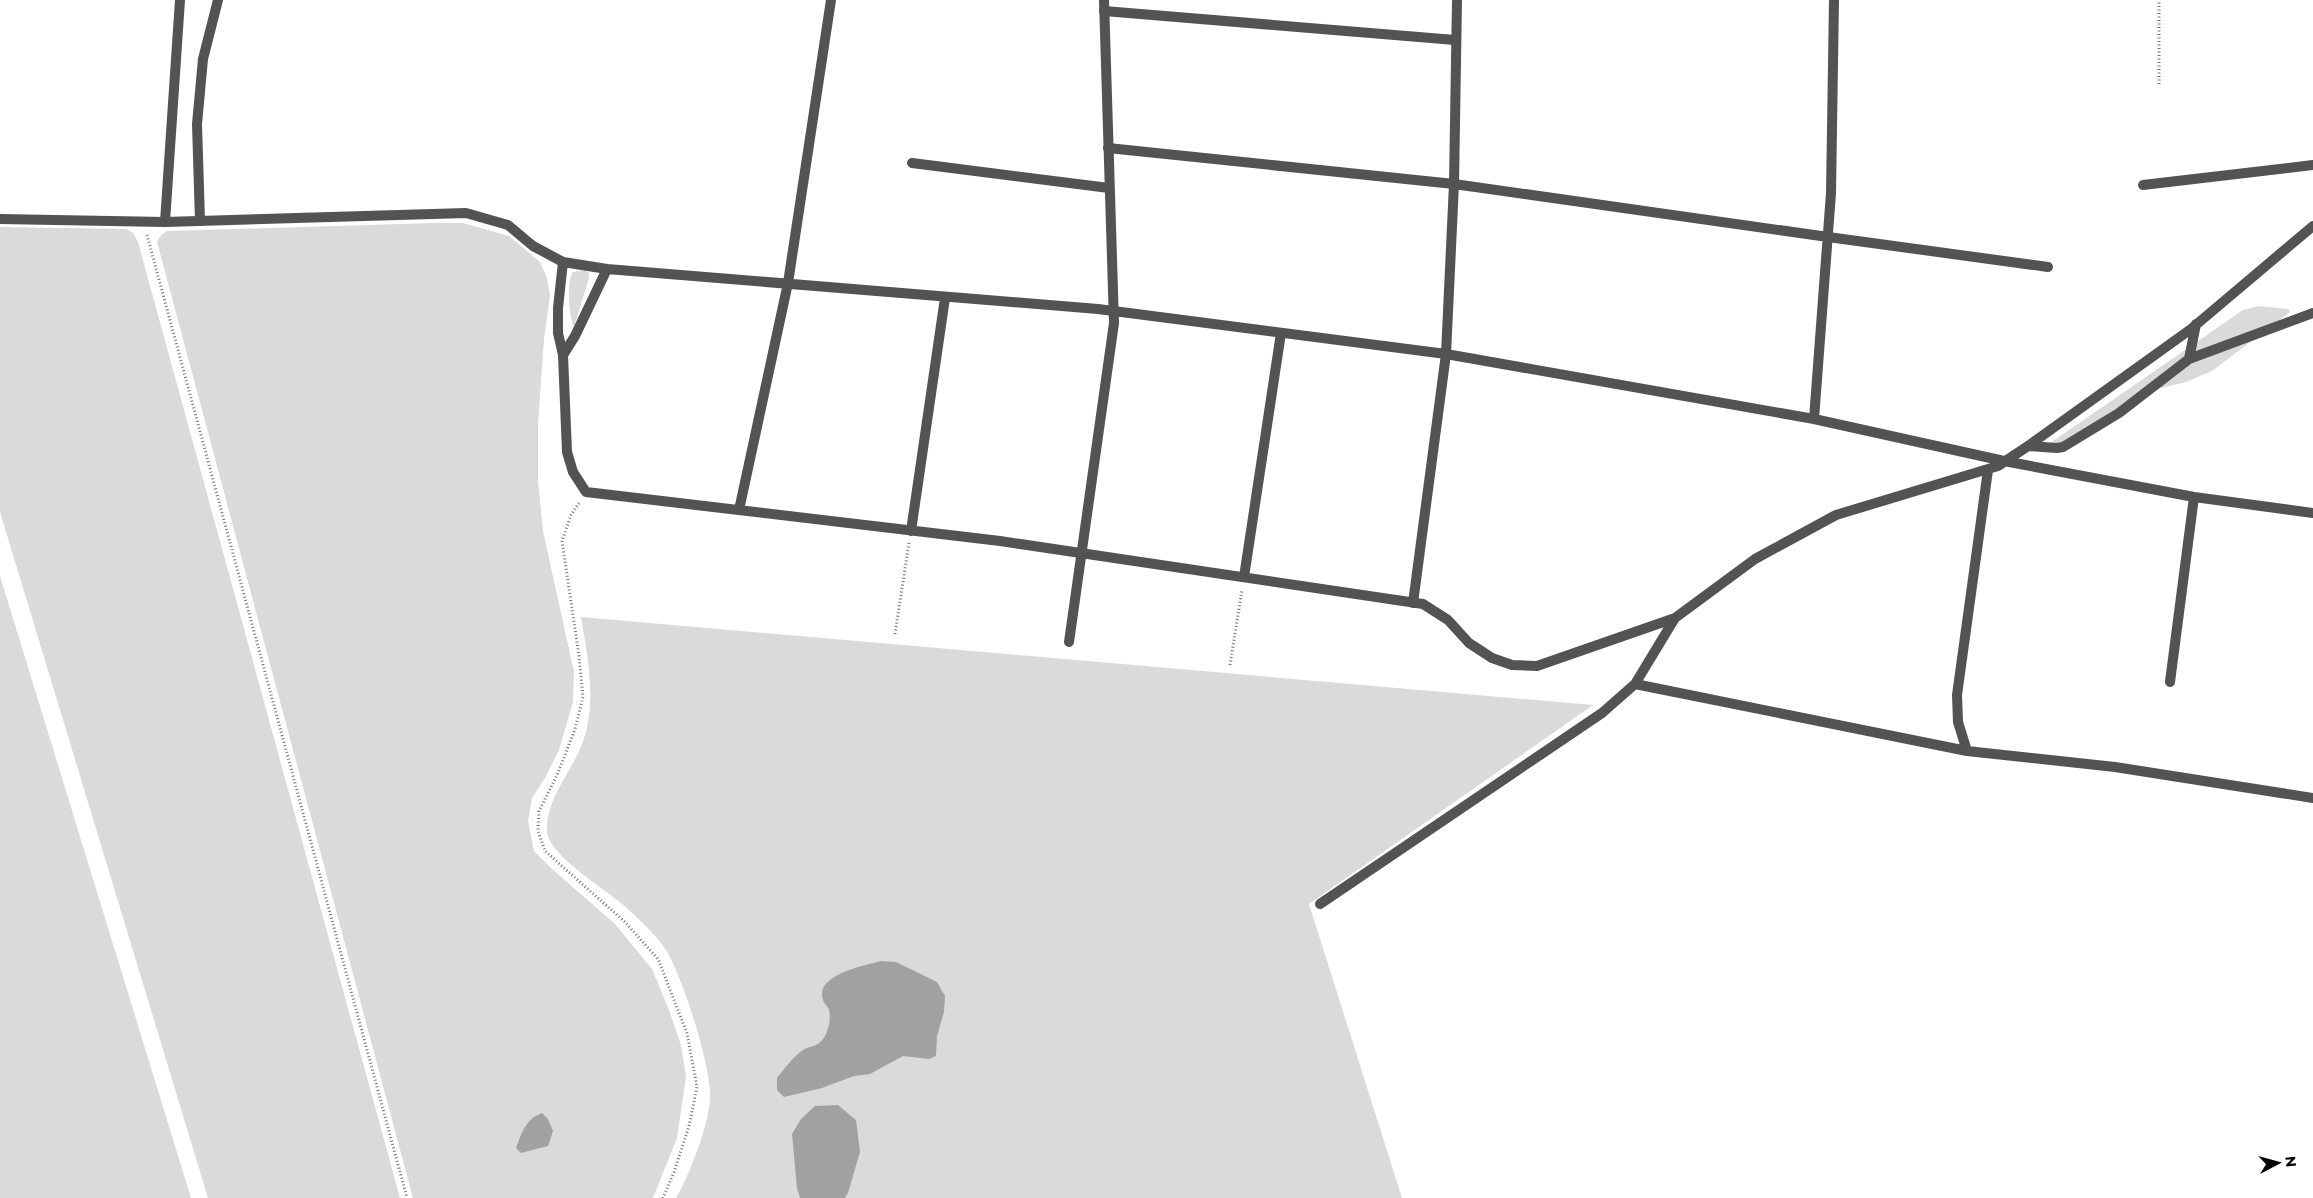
<svg xmlns="http://www.w3.org/2000/svg" width="2313" height="1198" font-family="Montserrat,sans-serif">
	<style>
		.green { fill: #dadada }
		.water { fill: #a1a1a1 }
		.lines { fill: none; stroke-linecap: round; stroke-linejoin: round }
		.path { stroke: #757575; stroke-width: 3; stroke-dasharray: 1 2.5; stroke-linecap: butt }
		.service { stroke: #535353; stroke-width: 10 }
		.minor { stroke: #535353; stroke-width: 10 }
	</style>
	<rect width="100%" height="100%" fill="#fff"/>
	<path class="green" d="M434,223H463L509,236L540,262L547,278L550,296L544,339L538,424V481L543,531L574,672L573,702L559,750L545,778L532,798L528,821L534,851L551,868L615,924L652,969L669,1010L681,1045L686,1077L677,1138L653,1198H413L157,242L161,235L167,231Z
		M0,227L127,229L133,233L138,242L400,1198H208L0,512Z
		M585,270L589,273V278L574,327C569,317 566,281 573,272Z
		M2259,306L2288,309L2290,312L2212,371L2186,382L2157,389L2046,451L2043,448L2243,310Z
		M0,576L191,1198H0Z
		M581,617L1593,705L1309,904L1402,1198H676C690,1174 712,1119 710,1091C708,1058 683,978 666,950C657,936 642,922 630,911C611,891 549,858 547,831C546,800 569,775 581,747C598,705 588,660 581,617Z"/>
	<path class="water" d="M880,961L896,962L937,982L945,996L944,1012L937,1036L936,1056L929,1059L903,1056L870,1074L854,1076L822,1088L784,1097L777,1090V1078C784,1069 794,1056 803,1050C811,1045 818,1048 825,1036C829,1029 831,1018 829,1010C828,1006 824,1004 823,1000C814,975 864,966 880,961Z
		M838,1105L856,1120L860,1152L848,1193L845,1198H800L797,1188L792,1134L801,1119L815,1106Z
		M542,1113L548,1119L553,1131L548,1146L521,1153L516,1148C522,1132 526,1119 542,1113Z"/>
	<g class="lines">
		<path class="path" d="M2159,84V0
			M147,235L407,1198
			M579,503L571,515L562,541L579,656L583,697L575,729L558,773L539,811L538,831L545,851L625,922L658,959L687,1033L697,1087L689,1126L674,1172L663,1198
			M895,634L909,543
			M1230,665L1242,590"/>
		<path class="service" d="M1104,11L1455,40
			M1108,148L1454,184
			M2143,185L2313,165
			M200,221L197,124L203,59L218,0
			M1828,237L2048,267"/>
		<path class="minor" d="M912,163L1109,188
			M1454,184L1828,237
			M0,219L165,222L466,213L508,225L533,246L563,262L607,269L1098,309L1446,354L1814,419L2004,461L2194,497L2313,513
			M165,222L180,0
			M563,262L558,308V333L563,355L567,452L573,472L586,492L1000,541L1423,604L1448,620L1469,643L1492,658L1512,665L1537,666L1675,618
			M563,355L575,336L607,269
			M2189,359L2313,313
			M1814,419L1831,193L1834,0
			M2028,446L2057,448L2063,447L2119,413L2189,359L2196,324
			M739,510L788,283L831,0
			M911,531L945,298
			M1244,577L1281,333
			M1413,603L1446,354L1454,184L1457,0
			M1069,642L1114,323L1104,0
			M2170,682L2194,497
			M1635,684L1967,751L2115,767L2313,798
			M1967,751L1958,722L1957,695L1988,470
			M1320,904L1602,713L1635,684L1675,618L1755,559L1836,515L1998,466L2028,446L2191,329L2313,226"/>
	</g>
	<g transform="translate(2278 1163) rotate(84)" stroke="#ffffff" stroke-width="4" paint-order="stroke">
	<path d="M0-4L9 19L0 12L-9 19Z" fill="#000000"/>
	<text y="-8" font-size="14" font-weight="bold" text-anchor="middle" fill="#000000">N</text>
	</g>
</svg>
